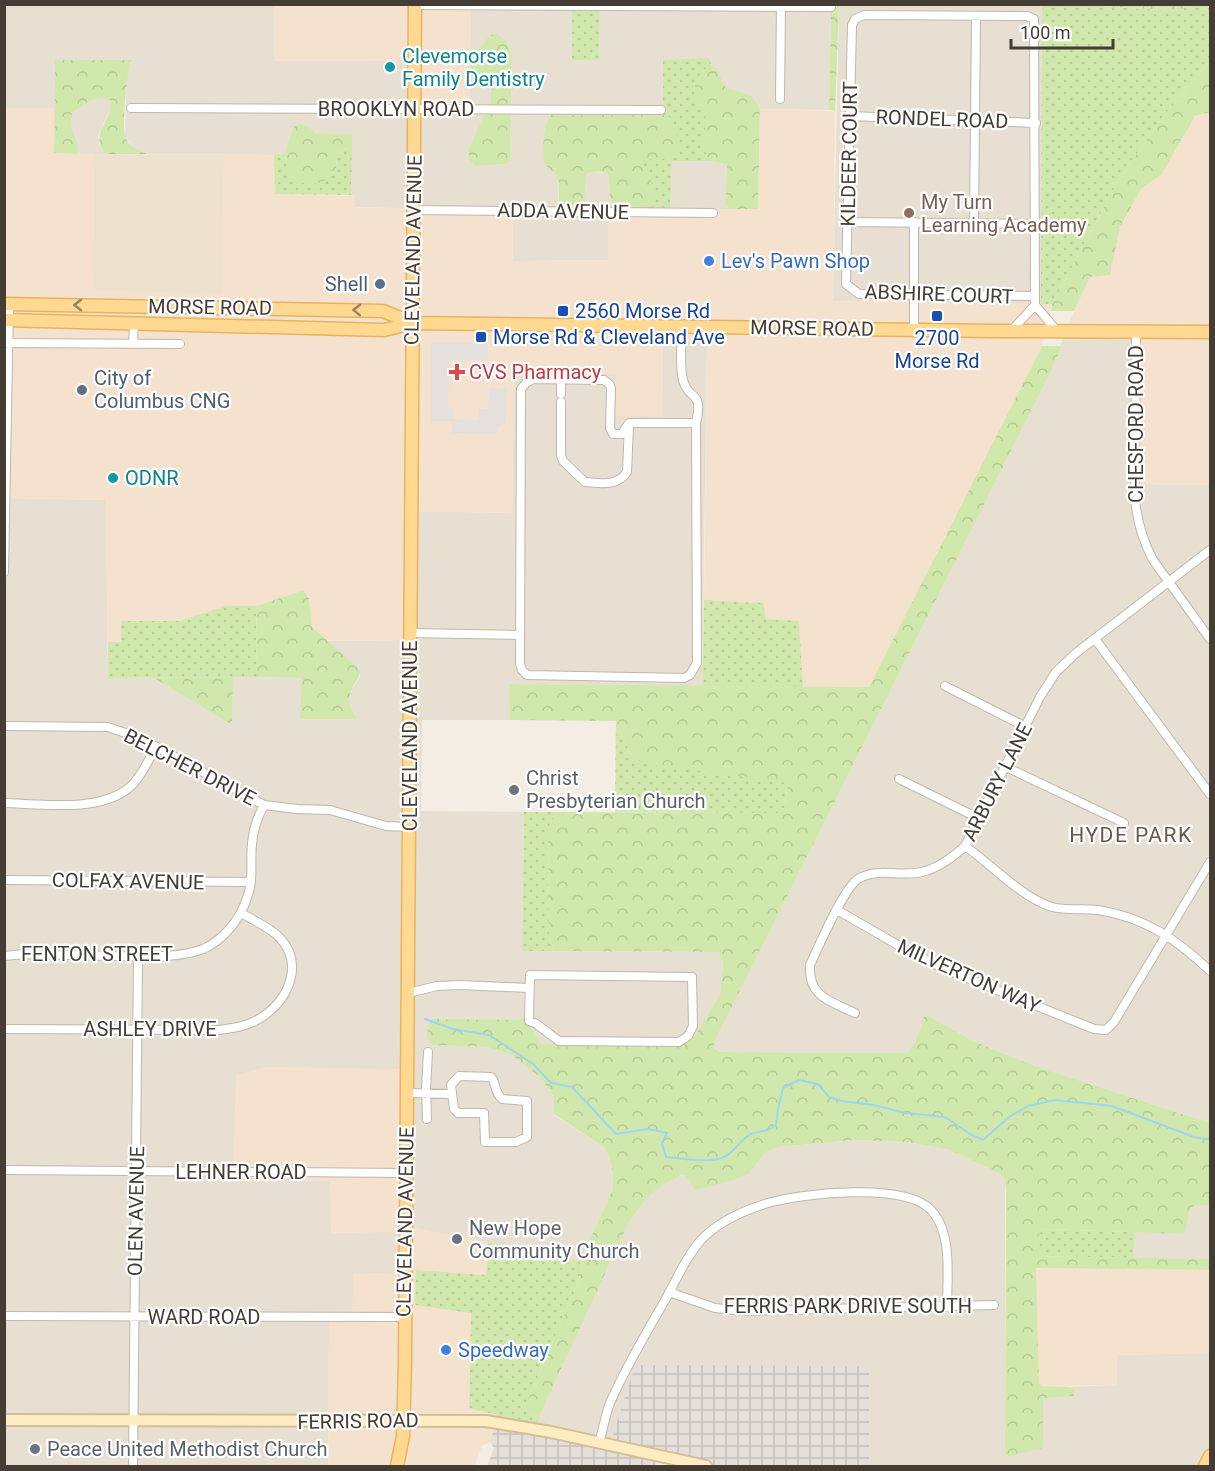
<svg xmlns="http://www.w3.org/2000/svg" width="1215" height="1471" font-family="Roboto,sans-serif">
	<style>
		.residential { fill: #e7dfd2 }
		.commercial { fill: #f5e2ce }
		.industrial { fill: url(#industrial-grid) }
		.education { fill: #ece2ce }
		.grass { fill: url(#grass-dots) }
		.forest { fill: url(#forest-crowns) }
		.parking { fill: #e3e0dd }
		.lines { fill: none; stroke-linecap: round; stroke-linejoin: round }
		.stream { stroke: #9ed5f1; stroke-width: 2 }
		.minor-casing { stroke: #c1b7aa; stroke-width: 10 }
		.secondary-casing { stroke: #d4be93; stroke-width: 14 }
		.primary-casing { stroke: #e6b45f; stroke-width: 15 }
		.minor { stroke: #fff; stroke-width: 8 }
		.secondary { stroke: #ffecc2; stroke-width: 10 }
		.primary { stroke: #ffd891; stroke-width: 12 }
		.oneway { stroke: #99835e }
		.culture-dot { fill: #0f9aa8; stroke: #fff; stroke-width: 2 }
		.education-dot { fill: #8d6e63; stroke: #fff; stroke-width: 2 }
		.shop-dot { fill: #3f7fe0; stroke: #fff; stroke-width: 2 }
		.service-dot { fill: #5c6f8a; stroke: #fff; stroke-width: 2 }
		.transit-dot { fill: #1a4fb4; stroke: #fff; stroke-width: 2 }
		.health-dot { fill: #e0444e; stroke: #fff; stroke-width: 2 }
		.worship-dot { fill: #6b7280; stroke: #fff; stroke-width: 2 }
		.labels { text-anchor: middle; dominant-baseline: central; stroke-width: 4.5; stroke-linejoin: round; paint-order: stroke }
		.culture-label { font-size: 20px; fill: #0d838f; stroke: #fff; text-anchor: start }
		.street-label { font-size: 20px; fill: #453d34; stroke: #fff }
		.education-label { font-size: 20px; fill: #785e54; stroke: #fff; text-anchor: start }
		.shop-label { font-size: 20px; fill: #366cbe; stroke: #fff; text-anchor: start }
		.service-label { font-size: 20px; fill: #4e5e75; stroke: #fff; text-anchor: end }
		.transit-label { font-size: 20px; fill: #164399; stroke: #fff; text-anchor: start }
		.health-label { font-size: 20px; fill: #be3a42; stroke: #fff; text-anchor: start }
		.worship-label { font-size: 20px; fill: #5b616d; stroke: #fff; text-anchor: start }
		.neighbourhood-label { font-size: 21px; letter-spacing: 1.5px; fill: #685a4b; stroke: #fff }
	</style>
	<defs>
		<pattern id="industrial-grid" width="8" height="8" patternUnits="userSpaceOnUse" patternTransform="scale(1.5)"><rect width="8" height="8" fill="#e4dfd9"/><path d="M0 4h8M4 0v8" fill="none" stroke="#c5c0bb"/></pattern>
		<pattern id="grass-dots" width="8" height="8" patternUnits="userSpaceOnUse" patternTransform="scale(1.5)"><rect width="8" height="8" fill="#d1e8ac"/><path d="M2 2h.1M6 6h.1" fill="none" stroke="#b5c895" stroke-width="1.8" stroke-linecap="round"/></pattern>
		<pattern id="forest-crowns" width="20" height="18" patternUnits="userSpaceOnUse" patternTransform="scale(1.5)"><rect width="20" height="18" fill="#d1e8ac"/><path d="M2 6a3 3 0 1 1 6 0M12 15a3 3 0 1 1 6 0" fill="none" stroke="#b5c895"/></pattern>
	</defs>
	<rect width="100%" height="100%" fill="#f3ede4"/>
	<path class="residential" d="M4,5H274V61L415,60L469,108L470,77L493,76L490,104L469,159L474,166L507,164L510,160L512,62L508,42L491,35L480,48L470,54L471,6L572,8V60L599,59L600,8L831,5L829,110L760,109L752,96L726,89L722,85L717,68L712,66L709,58L663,112L547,166L555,173L559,180L558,202L588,173L602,171L608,174L611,202L618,210H608V260L513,261L512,211L355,207V196L351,195V134L316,133L309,127L289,142L285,154L274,155L149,154L134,149L125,136L127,71L131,61L55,60V108H5Z
		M839,5H1042L1041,304L833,301Z
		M102,97L110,100L111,107L98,136L99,145L105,154H78V148L73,137L70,121L72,113L93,98Z
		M672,161H709L724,164L727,166L725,203L729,209H670Z
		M1065,331H1136L1135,484L1210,485V1122L1188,1116L1035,1066L973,1041L925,1014L914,1045L907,1053L720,1052L714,1048L715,1040L1054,365Z
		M663,340L707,341L702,687L510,684V720H422L421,811L524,812L522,951L719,952L723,962L720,994L696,1035L683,1043L553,1045L541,1043L533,1033L432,1045L486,1047L510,1054L540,1077L554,1097V1115L605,1148L612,1166L613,1189L580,1261L406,1227L408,1159L234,1179L331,1181L406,1232L407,1272L352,1316H329L328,1466H5V460L7,498L106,500L108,678H154L232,725L233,677L302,678L355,719L349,704L352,689L360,677V670L326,641L411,640L412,511L512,513L514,373L615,374L662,417Z
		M854,1140L907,1142L950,1150L1002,1175L1005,1181V1453L1008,1456L1043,1445V1400L1045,1398L1073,1396L1074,1389L1070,1387L1117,1385V1355L1210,1353V1466H869L868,1366L610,1444L536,1429L540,1415L628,1224L643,1202L659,1187L682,1175L748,1174L766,1152L778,1147Z
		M1197,1205L1210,1206V1259L1133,1258L1135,1232L1183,1234L1186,1231L1190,1208Z"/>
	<path class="commercial" d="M417,4L471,6L470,108L414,109L415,60L274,61V5Z
		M5,108H55L54,153L94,154L93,289L222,294L224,155H274L275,194L355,196V207L513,211V261L608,260V210L758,209L760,109L835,111L833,301L1052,304L1042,346L869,687H803L799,621L766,619L762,603L704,600L707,341L663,340L662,417L614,416L615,374L514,373L512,513L412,511L411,640L326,641L312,627L309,599L304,590L256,606H226L179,621H121V642H108L105,500L7,498L5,460Z
		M1210,112V485L1135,484L1136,331H1065L1090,276L1110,275L1120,227L1141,189L1162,174L1195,116Z
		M267,1067L407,1069L413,1153L406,1226L488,1242L486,1275L416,1271V1305L471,1312L469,1408L498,1414L490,1442L482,1446L474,1466H328L329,1316H352L353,1274L407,1272L405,1232L331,1233L330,1181L233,1179L236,1075Z
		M1036,1268L1210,1270V1353L1117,1355V1385L1042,1386L1039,1383L1038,1359Z"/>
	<path class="industrial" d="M635,1365L869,1366V1466H712L659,1455L655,1466H487L494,1448L490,1442L498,1414L610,1444Z"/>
	<path class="education" d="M94,154L224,155L222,294L93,290Z"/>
	<path class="grass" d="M1042,5H1089L1175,11L1193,5H1210V61L1158,123L1118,181L1052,304H1041Z
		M572,8H600L599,60H572Z
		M709,58L712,66L703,70C703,86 703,102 705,118C707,137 700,141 709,161H672L670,209L650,210L642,159L673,158L663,112V60Z
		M352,148L351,195L275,194L274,155L285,154L287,166L336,173L337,154L341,150Z
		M704,600L763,603L766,619L799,621L803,687H702Z
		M226,606H256L257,677L108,678V642H121V621H179Z
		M616,721L631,756L784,782L787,787L785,807L777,813L615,812Z
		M524,812H558L552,818L548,830L549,937L554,951H522Z
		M1046,1229L1135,1232L1133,1258L1036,1256L1035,1242L1041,1231Z
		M488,1242L580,1261L582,1269L577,1285L525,1406L527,1412L534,1417L540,1415L538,1425L469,1408L471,1313L415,1305L416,1270L486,1275Z"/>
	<path class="forest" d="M831,5H839L835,111L829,110Z
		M1089,5H1193L1175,11Z
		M497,34L508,42L512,62L510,160L507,164L474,166L469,159V148L490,104L493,76L470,77V54L480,48L490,35Z
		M55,60H131C127,72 122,123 125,135C128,147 139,151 149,154H105C88,131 114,123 110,100C94,94 84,105 72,113C68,131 79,140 78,154L54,153Z
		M1210,61V112L1195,116L1162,174L1141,189L1120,227L1110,275L1090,277L1074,311H1051L1052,304L1118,181L1158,123Z
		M712,66L717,68C726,96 728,86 752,96L760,109L758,209H729L725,203L727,166L724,164L709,161C700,143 706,137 705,120C705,112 700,109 696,103C694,99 695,94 695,90C695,76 700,71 712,66Z
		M553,112H663C679,121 676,138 677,155L674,158L642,160L651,180L656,206L650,210H618L611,202L608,174L602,171L588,173L586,175L584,201L579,205L560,207C557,199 560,191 559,182C558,173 549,171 545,163C541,153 544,118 553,112Z
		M299,124L309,127L316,133L352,134V148L341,150L337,154L336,173C316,192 285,186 285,155C286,147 291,136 293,127Z
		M1042,346H1061L1054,365L715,1040L714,1048L720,1052L907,1053L914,1045L925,1014L973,1041L1035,1066L1188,1116L1210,1122V1206L1197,1205L1190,1208L1186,1231L1183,1234L1046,1229L1041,1231L1035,1242L1036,1256L1210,1259V1270L1036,1268L1039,1383L1042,1386L1070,1387L1074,1389V1396L1045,1398L1043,1400V1445L1041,1449L1008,1456L1005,1454L1006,1193L1005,1181L1002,1175L950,1150L907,1142L854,1140L778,1147L766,1152L748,1174L731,1181L695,1190L685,1175H682C652,1190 646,1197 628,1224L540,1415L534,1417L527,1412L525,1406L577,1285L582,1269L580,1261L613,1189L612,1166L605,1148L554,1114V1097L540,1077L510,1054L486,1047L432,1045L427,1038L428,1025L434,1019L526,1020L541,1043L553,1045L682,1043L696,1035L720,994L723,963L719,952L554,951L549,937L548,829L552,818L558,812L777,813L785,807L787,787L783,782L645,764L631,756L616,721L510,720L509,684L869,687Z
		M304,590L309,599L312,627L360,670C360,679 355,681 352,689C347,700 351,709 356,719H300L302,678L257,677L256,606Z
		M233,677L232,725L154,678Z"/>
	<path class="parking" d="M431,342L488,343V360H449L448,408L453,409V419L479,420V409H488L489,388L507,389L506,422L497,428V434L452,433V421H431Z"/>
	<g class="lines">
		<path class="stream" d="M425,1019L453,1029L489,1035L533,1064L551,1083L572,1087L616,1134L648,1129L667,1133L662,1143L666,1157C683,1158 717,1166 730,1153C738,1147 741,1139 751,1134C761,1130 767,1133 776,1125L778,1109L783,1088L799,1080L818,1084L829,1097L842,1101L874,1105L905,1113L945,1117L970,1134L983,1140L1009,1117L1028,1106L1055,1100L1112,1106L1194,1137L1210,1140"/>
		<g class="minor-casing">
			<path id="minor" d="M415,5L831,7
				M780,99L781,4
				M131,108L661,110
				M849,116L1036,123
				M413,210L713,213
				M847,222L1035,224
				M914,222V329
				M974,223L976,17
				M1035,296L859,294L846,284L852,25L855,19L864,15L1027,16L1034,19L1035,305L1057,331
				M682,327C682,344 679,364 683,380C689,403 704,388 696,423L697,663L690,675L684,678L527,675L522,670L520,664L521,389L526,383L533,379L604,380L610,385L611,389L610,428L613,434H622L629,423H696
				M1011,331L1035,305
				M1136,331L1135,499C1137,521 1143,541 1153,560L1210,639
				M4,343L180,344
				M133,344L134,323
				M561,394V379
				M561,402V455L563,461L585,482C600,483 617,487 627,472L629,425
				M4,572L9,304
				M410,633L520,635
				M1095,639L1210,794
				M945,686L1026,727
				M4,726L108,727L140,738L264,805L297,809L330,810L386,826L409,827
				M1006,767L1124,823
				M899,779L980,819
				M4,803C42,804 102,813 131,786C142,776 148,760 156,747
				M965,846C992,865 1021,897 1052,907C1067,911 1083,908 1098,910C1144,917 1178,940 1210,971
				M4,880L251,882
				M837,910L910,952L945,969L1094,1029L1106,1030L1114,1022L1210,862
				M4,956L25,954C55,955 86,955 116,956C144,956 177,959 203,949C224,940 240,919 247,898C254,881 250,862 252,844C253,829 257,818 264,805
				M530,975L692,977L693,1026L688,1036L679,1042L559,1041L535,1023L529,1021Z
				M408,993L437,986L460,985L529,988
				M855,1013C830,1001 808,997 810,965C819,946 843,889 858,879C877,867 901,877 922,872C939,868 953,857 965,846L1040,697L1056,672L1076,653L1210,550
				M4,1029L219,1030C234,1028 249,1026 262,1017C289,999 304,964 280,938C271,928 253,920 241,913
				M459,1076L491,1077C497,1083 493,1090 502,1099L527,1101V1137L516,1142H485L484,1113H458L454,1109L451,1085Z
				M407,1093L451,1094
				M427,1119L426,1089L428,1052
				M4,1170L406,1173
				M669,1292L715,1308L744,1311L994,1305
				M4,1316L404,1317
				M599,1443C603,1430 605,1416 610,1403C626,1366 648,1330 668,1295C678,1276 687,1256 701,1240C718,1222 745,1210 768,1203C803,1193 905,1182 931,1210C953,1233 947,1277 947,1307
				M133,1466L138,956"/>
		</g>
		<g class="secondary-casing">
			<path id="secondary" d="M4,1420L486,1421L551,1432L706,1466"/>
		</g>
		<g class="primary-casing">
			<path id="primary" d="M4,304L383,311L413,323
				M4,320L384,330L413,323L991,331L1210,332
				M397,1466L403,1436L405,1360L415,4
				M1205,1466L1210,1456"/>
		</g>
		<use href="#minor" class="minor"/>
		<use href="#secondary" class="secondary"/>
		<use href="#primary" class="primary"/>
	</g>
	<defs><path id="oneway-chevron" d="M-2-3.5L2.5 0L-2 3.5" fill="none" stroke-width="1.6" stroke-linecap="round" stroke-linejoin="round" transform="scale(1.5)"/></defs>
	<g class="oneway">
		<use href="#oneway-chevron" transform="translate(78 305) rotate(-180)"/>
		<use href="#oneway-chevron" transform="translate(357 310) rotate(-179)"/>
	</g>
	<g class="culture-dot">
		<circle cx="390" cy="67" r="6"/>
		<circle cx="113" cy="478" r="6"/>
	</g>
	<circle class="education-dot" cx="909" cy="213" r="6"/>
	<g class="shop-dot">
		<circle cx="709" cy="261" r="6"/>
		<circle cx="446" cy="1350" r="6"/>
	</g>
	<g class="service-dot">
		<circle cx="380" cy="284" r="6"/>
		<circle cx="82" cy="390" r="6"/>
	</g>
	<g class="transit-dot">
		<rect x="557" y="305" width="12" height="12" rx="3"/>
		<rect x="931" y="310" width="12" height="12" rx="3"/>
		<rect x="475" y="331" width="12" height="12" rx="3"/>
	</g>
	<path class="health-dot" d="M454 363h6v6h6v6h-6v6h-6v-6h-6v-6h6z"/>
	<g class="worship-dot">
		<circle cx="514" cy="790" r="6"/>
		<circle cx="457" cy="1239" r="6"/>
		<circle cx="35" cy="1449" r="6"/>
	</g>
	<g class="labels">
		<g class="culture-label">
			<text x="402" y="56">Clevemorse<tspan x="402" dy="23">Family Dentistry</tspan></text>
			<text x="125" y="478">ODNR</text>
		</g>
		<g class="street-label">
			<text x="396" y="109">BROOKLYN ROAD</text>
			<text transform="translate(942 119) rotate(2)">RONDEL ROAD</text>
			<text transform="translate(849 154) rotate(-89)">KILDEER COURT</text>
			<text transform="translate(563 211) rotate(1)">ADDA AVENUE</text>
			<text transform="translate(413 250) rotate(-89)">CLEVELAND AVENUE</text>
			<text transform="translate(939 294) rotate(2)">ABSHIRE COURT</text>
			<text transform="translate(210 307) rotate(1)">MORSE ROAD</text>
			<text transform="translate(812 328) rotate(1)">MORSE ROAD</text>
			<text transform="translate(1136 424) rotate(-90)">CHESFORD ROAD</text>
			<text transform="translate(410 736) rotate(-90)">CLEVELAND AVENUE</text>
			<text transform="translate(190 767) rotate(27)">BELCHER DRIVE</text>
			<text transform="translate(997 782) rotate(-63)">ARBURY LANE</text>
			<text transform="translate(128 881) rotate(1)">COLFAX AVENUE</text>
			<text x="97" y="954">FENTON STREET</text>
			<text transform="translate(969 976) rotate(24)">MILVERTON WAY</text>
			<text x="150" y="1029">ASHLEY DRIVE</text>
			<text x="241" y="1172">LEHNER ROAD</text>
			<text transform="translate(136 1211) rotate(-89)">OLEN AVENUE</text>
			<text transform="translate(405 1222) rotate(-89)">CLEVELAND AVENUE</text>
			<text x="848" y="1306">FERRIS PARK DRIVE SOUTH</text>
			<text x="204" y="1317">WARD ROAD</text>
			<text transform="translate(358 1421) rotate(-1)">FERRIS ROAD</text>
		</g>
		<g class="education-label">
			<text x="921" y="202">My Turn<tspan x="921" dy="23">Learning Academy</tspan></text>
		</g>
		<g class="shop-label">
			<text x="721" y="261">Lev's Pawn Shop</text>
			<text x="458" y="1350">Speedway</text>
		</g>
		<g class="service-label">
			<text x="368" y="284">Shell</text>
			<text x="94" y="378" text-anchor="start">City of<tspan x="94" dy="23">Columbus CNG</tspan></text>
		</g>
		<g class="transit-label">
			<text x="575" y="311">2560 Morse Rd</text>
			<text x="493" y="337">Morse Rd &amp; Cleveland Ave</text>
			<text x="937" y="338" text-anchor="middle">2700<tspan x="937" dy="23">Morse Rd</tspan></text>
		</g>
		<g class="health-label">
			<text x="469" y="372">CVS Pharmacy</text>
		</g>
		<g class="worship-label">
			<text x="526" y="778">Christ<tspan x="526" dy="23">Presbyterian Church</tspan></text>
			<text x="469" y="1228">New Hope<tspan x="469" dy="23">Community Church</tspan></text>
			<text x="47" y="1449">Peace United Methodist Church</text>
		</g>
		<g class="neighbourhood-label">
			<text x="1131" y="835">HYDE PARK</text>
		</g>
	</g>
	<rect width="1215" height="1471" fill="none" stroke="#453d34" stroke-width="12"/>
	<path d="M1011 39v9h102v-9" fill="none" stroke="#453d34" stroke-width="3"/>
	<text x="1020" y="39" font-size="18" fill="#453d34" stroke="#ffffff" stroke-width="4.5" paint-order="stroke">100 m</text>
</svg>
